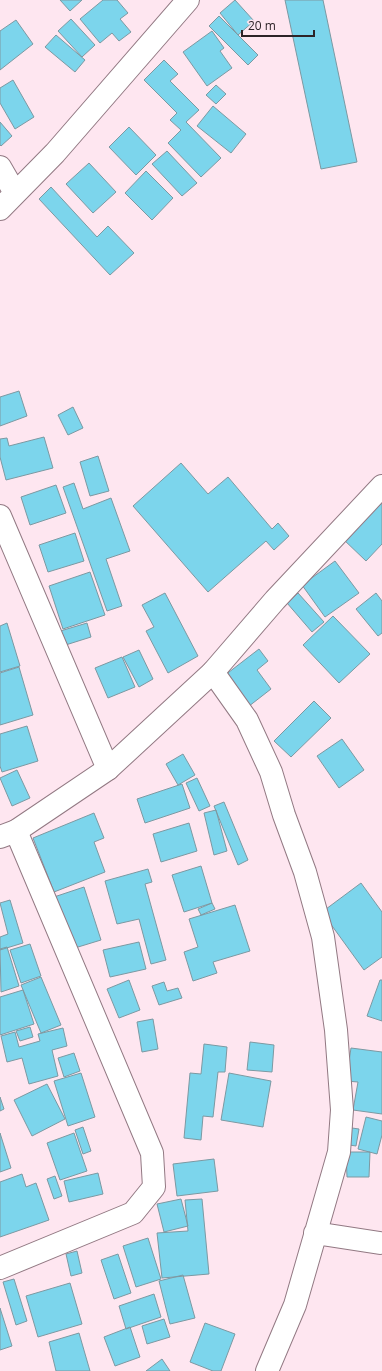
<svg xmlns="http://www.w3.org/2000/svg" width="382" height="1371" font-family="'Open Sans',sans-serif">
	<style>
		.building { fill: #7cd5ec; stroke: #7c99a2 }
		.lines { fill: none; stroke-linecap: round; stroke-linejoin: round }
		.minor-casing { stroke: #927983; stroke-width: 24 }
		.secondary-casing { stroke: #927983; stroke-width: 24 }
		.minor { stroke: #fff; stroke-width: 22 }
		.secondary { stroke: #fff; stroke-width: 22 }
	</style>
	<rect width="100%" height="100%" fill="#fee6f0"/>
	<path class="building" d="M60,0H82L70,11Z
		M103,0H117L128,13L120,19L131,32L119,41L112,33L100,43L80,19Z
		M235,0L254,21L238,35L220,13Z
		M285,0H323L357,162L321,169Z
		M219,16L258,55L248,65L209,26Z
		M71,19L95,45L82,57L58,31Z
		M16,20L33,44L0,70V31Z
		M212,31L224,48L220,51L232,68L207,86L183,52Z
		M56,35L85,60L75,72L45,47Z
		M164,60L178,74L170,81L199,110L186,122L221,158L201,177L168,143L181,130L170,120L177,113L144,80Z
		M13,80L34,117L15,129L0,103V88Z
		M216,85L226,94L216,104L206,95Z
		M213,106L246,134L231,153L197,126Z
		M0,122L12,136L1,146L0,145Z
		M129,127L156,155L136,175L109,147Z
		M167,151L197,183L182,196L152,164Z
		M89,163L116,192L93,213L66,184Z
		M146,171L173,198L152,220L125,193Z
		M51,187L97,237L108,226L134,253L110,275L39,199Z
		M19,391L27,416L0,426V397Z
		M73,407L83,428L68,435L58,415Z
		M44,437L53,468L6,480L0,457V439L7,438L9,446Z
		M98,456L109,491L90,496L80,462Z
		M181,463L208,494L228,477L272,529L278,523L289,536L274,550L266,541L208,592L133,506Z
		M74,483L83,509L111,498L130,551L106,559L122,606L107,611L63,487Z
		M56,485L66,513L30,525L21,497Z
		M382,498V544L366,561L342,538Z
		M75,533L84,561L48,572L39,545Z
		M335,561L359,593L325,617L302,585Z
		M90,572L105,615L63,629L49,586Z
		M165,593L198,656L168,673L146,631L154,627L142,605Z
		M298,593L324,622L312,632L287,603Z
		M376,593L382,601V633L378,636L356,609Z
		M333,616L370,654L339,683L303,645Z
		M7,623L20,666L0,672V626Z
		M87,623L91,637L56,648L57,632Z
		M259,649L268,661L257,670L271,689L244,710L220,679Z
		M139,650L153,679L139,687L123,657Z
		M122,657L135,687L108,698L95,668Z
		M19,667L33,715L0,725V673Z
		M314,701L331,718L291,757L274,741Z
		M27,726L38,761L2,772L0,766V734Z
		M342,739L364,770L339,788L317,756Z
		M183,754L195,775L178,785L166,764Z
		M17,770L30,798L12,806L0,778Z
		M197,778L210,806L199,811L186,783Z
		M182,784L190,808L145,823L137,799Z
		M224,802L248,860L238,865L214,806Z
		M216,810L227,851L214,855L204,813Z
		M94,813L104,838L94,842L105,872L54,892L33,838Z
		M189,823L197,851L161,862L153,834Z
		M201,866L212,903L184,912L172,875Z
		M148,869L152,882L145,884L166,960L151,964L139,919L117,924L105,881Z
		M361,883L382,912V957L364,970L322,912Z
		M84,887L101,940L65,951L48,899Z
		M10,900L23,943L0,950V937L8,934L0,903Z
		M212,903L215,909L201,915L198,909Z
		M235,905L250,951L213,962L217,973L193,981L184,952L198,947L189,919Z
		M139,942L146,969L110,977L103,950Z
		M30,944L41,976L21,983L10,950Z
		M7,947L19,986L1,992L0,949Z
		M41,977L61,1025L41,1033L21,985Z
		M129,980L140,1010L119,1018L107,989Z
		M380,980H382V1021L367,1016Z
		M164,982L167,991L178,988L182,998L159,1005L152,986Z
		M23,990L34,1024L0,1035V997Z
		M153,1019L158,1049L142,1052L137,1022Z
		M30,1027L33,1037L20,1041L16,1031Z
		M63,1028L67,1046L52,1050L58,1076L29,1084L22,1058L7,1062L1,1036L15,1032L19,1047L40,1041L38,1034Z
		M250,1042L274,1045L272,1072L247,1070Z
		M204,1044L227,1047L225,1072H218L213,1117L203,1116L201,1140L184,1138L190,1073L201,1074Z
		M351,1048L382,1052V1114L353,1110L358,1082L346,1081Z
		M74,1053L80,1071L64,1077L58,1058Z
		M81,1073L95,1117L68,1126L54,1081Z
		M229,1073L271,1081L263,1127L221,1120Z
		M47,1084L65,1119L32,1136L14,1100Z
		M0,1097L4,1109L0,1111Z
		M366,1117L382,1121V1135L377,1154L358,1149Z
		M83,1127L91,1151L83,1154L75,1130Z
		M345,1127L359,1129L356,1146L343,1144Z
		M0,1133L11,1168L0,1172Z
		M74,1133L87,1171L60,1180L47,1143Z
		M346,1152H370L369,1177H347Z
		M214,1159L218,1191L177,1196L173,1164Z
		M98,1173L103,1194L69,1202L64,1181Z
		M22,1174L26,1187L36,1183L49,1220L0,1237V1182Z
		M55,1176L62,1196L54,1199L47,1179Z
		M181,1199L188,1226L164,1232L157,1204Z
		M202,1199L209,1274L162,1278L157,1233L188,1231L185,1200Z
		M148,1238L161,1279L136,1287L123,1246Z
		M77,1251L82,1273L71,1276L66,1254Z
		M118,1254L131,1293L114,1299L101,1260Z
		M183,1275L195,1318L170,1324L159,1281Z
		M14,1279L27,1321L16,1325L3,1282Z
		M70,1283L82,1324L38,1337L26,1296Z
		M154,1294L161,1317L126,1329L119,1306Z
		M0,1308L12,1346L0,1350Z
		M164,1319L170,1337L147,1344L142,1326Z
		M205,1323L235,1334L221,1371H213L190,1362Z
		M130,1327L140,1357L115,1366L104,1337Z
		M79,1333L90,1371H56L49,1342Z
		M162,1359L170,1371H146Z"/>
	<g class="lines">
		<g class="minor-casing">
			<path id="minor" d="M0,167L15,193
				M0,209L55,153L188,0
				M0,516L108,769
				M213,672L247,720L271,772L284,815L305,872L323,937L336,1030L342,1110L339,1152L295,1305L267,1371
				M315,1233L380,1243
				M0,1268L133,1213L154,1187L152,1153L16,831"/>
		</g>
		<g class="secondary-casing">
			<path id="secondary" d="M0,837L16,831L108,769L213,672L275,600L382,486"/>
		</g>
		<use href="#minor" class="minor"/>
		<use href="#secondary" class="secondary"/>
	</g>
	<path d="M242 30v6h72v-6" fill="none" stroke="#2d2327" stroke-width="2"/>
	<text x="248" y="30" font-size="12" fill="#2d2327" stroke="#fee6f0" stroke-width="3" paint-order="stroke">20 m</text>
</svg>
